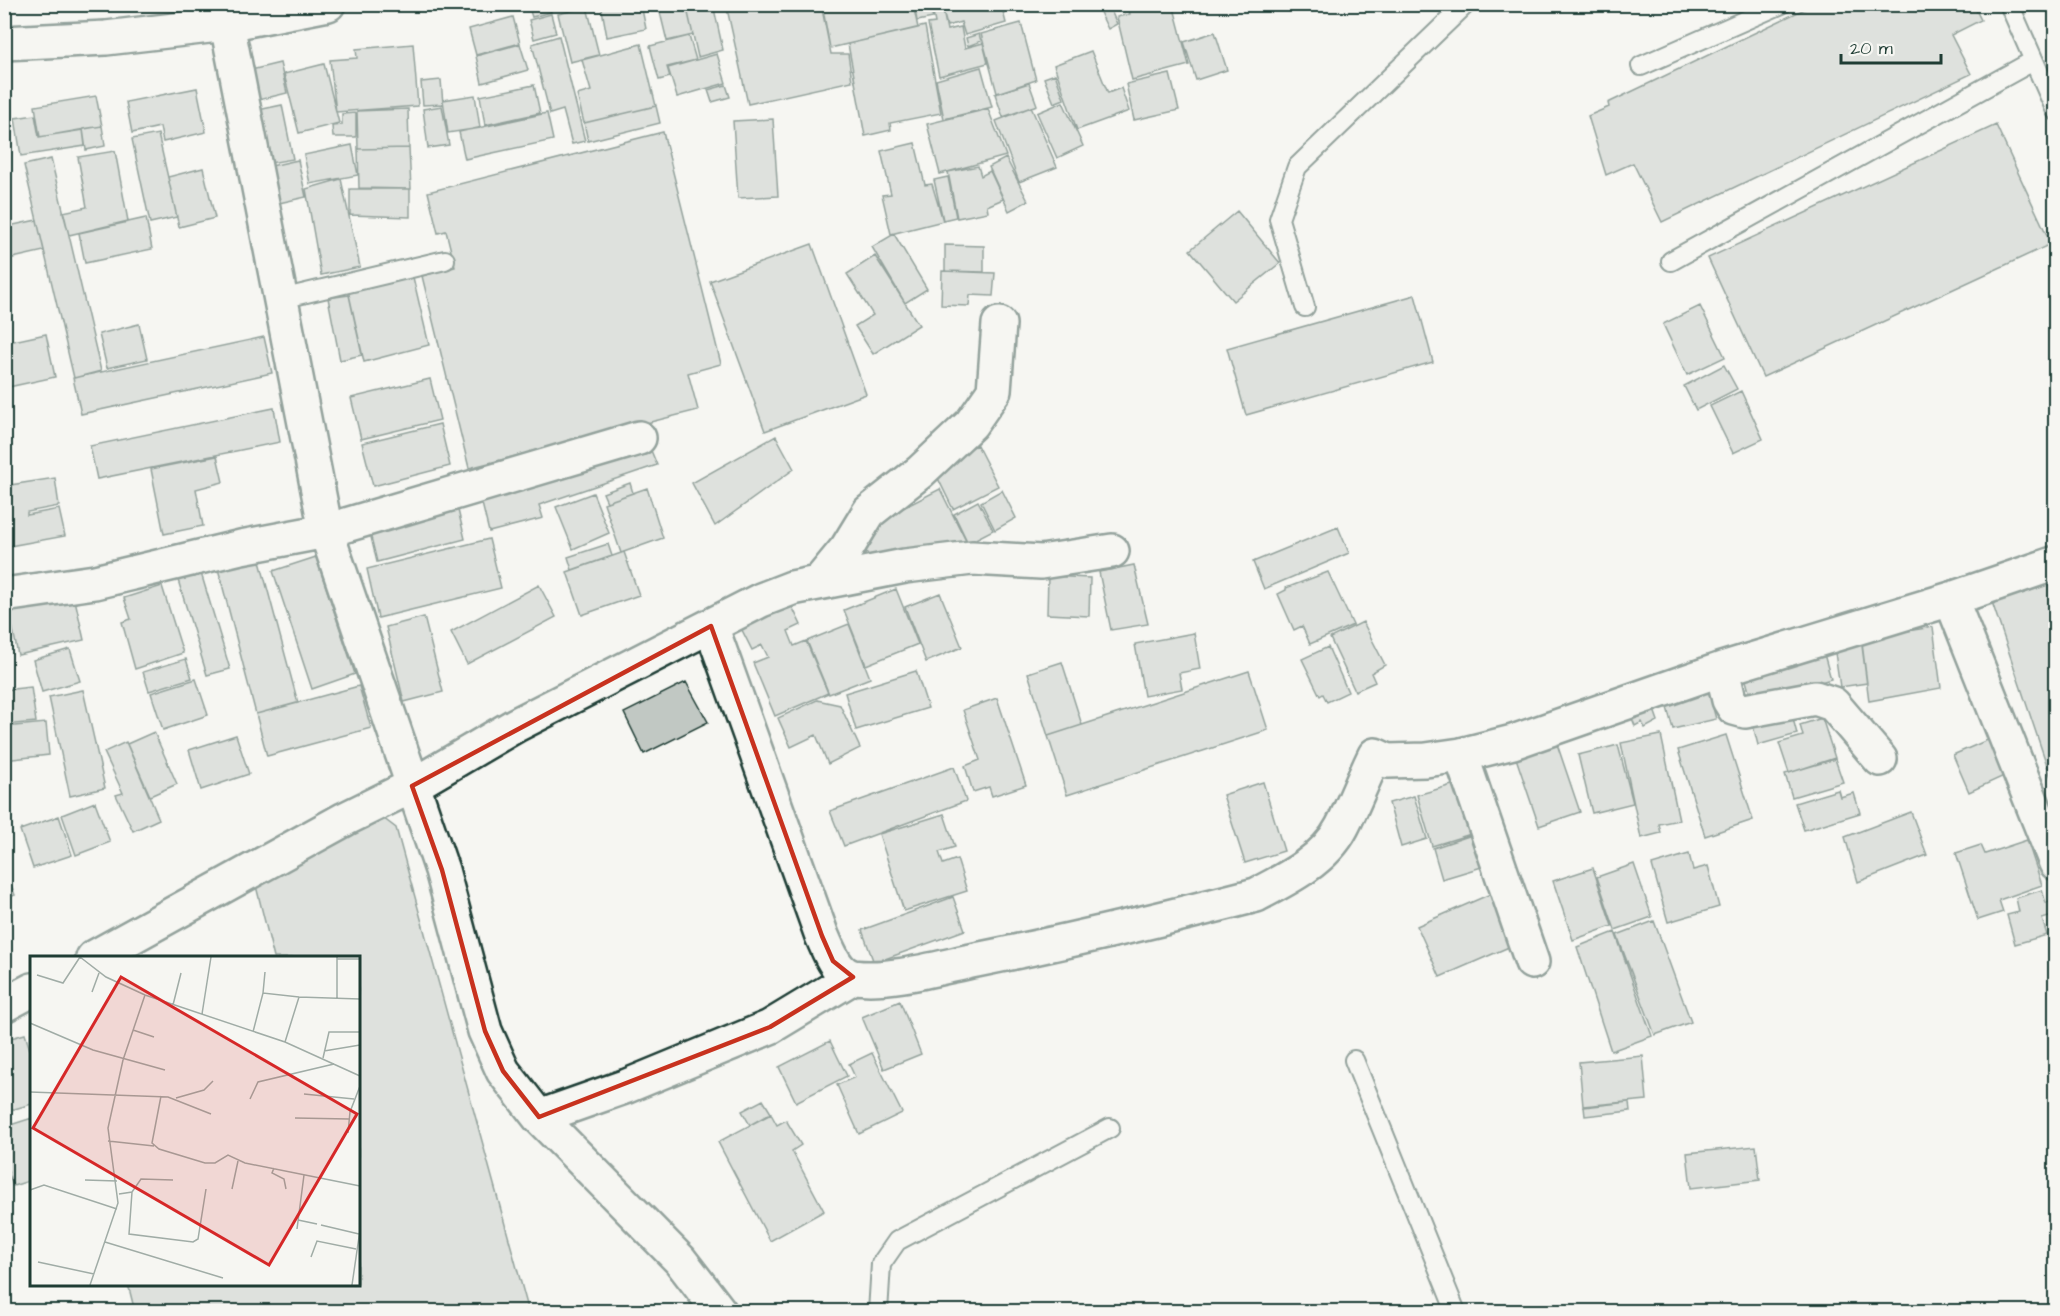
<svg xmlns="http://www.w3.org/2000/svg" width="2060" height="1316" font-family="'Architects Daughter',sans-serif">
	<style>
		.building { fill: #c1c8c3; stroke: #1f3d34; stroke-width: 1.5 }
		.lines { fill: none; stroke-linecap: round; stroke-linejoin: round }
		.service-casing { stroke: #1f3d34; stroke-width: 22 }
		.minor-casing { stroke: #1f3d34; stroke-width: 38 }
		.trunk-casing { stroke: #1f3d34; stroke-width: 38 }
		.service { stroke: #f6f6f2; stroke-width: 18 }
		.minor { stroke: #f6f6f2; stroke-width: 33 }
		.trunk { stroke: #f6f6f2; stroke-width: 33 }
		.marked { fill: none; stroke: #c8321e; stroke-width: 4.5; stroke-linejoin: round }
		.inset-road { fill: none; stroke: #a0aca6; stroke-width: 1.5 }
		.view { fill: #d62828; fill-opacity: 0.15; stroke: #d62828; stroke-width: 3 }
		.inset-edge { fill: none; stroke: #1f3d34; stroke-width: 3 }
	</style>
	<rect width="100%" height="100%" fill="#f6f6f2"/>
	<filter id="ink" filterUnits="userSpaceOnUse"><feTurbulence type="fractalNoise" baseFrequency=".0167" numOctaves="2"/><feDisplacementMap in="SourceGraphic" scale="12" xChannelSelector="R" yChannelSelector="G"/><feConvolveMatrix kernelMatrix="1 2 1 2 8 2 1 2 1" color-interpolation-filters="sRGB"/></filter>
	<g filter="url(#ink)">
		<path class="building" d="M549,4L551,12L532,17L528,5Z
			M601,4H641L646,29L607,37Z
			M658,4H686L693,35L667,41Z
			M686,4H713L723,50L698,57Z
			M726,4H821L831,54H848L852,81L748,104Z
			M822,4H913L918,28L830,48Z
			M914,4H956L957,7L931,13L933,18L917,21Z
			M969,4H1001L1006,23L965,35L961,22L947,26L943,11Z
			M1100,4H1108L1117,24L1108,29L1097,6Z
			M1127,4H1173L1189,65L1132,80L1117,17L1130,14Z
			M1815,4H1973L1981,20L1951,35L1971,74L1662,222L1633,163L1606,175L1588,116L1609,107L1608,103Z
			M587,7L599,55L570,62L558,14Z
			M943,11L947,30L961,27L965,48L983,43L988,63L939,76L928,24L935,23L933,13Z
			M551,14L556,33L534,39L529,20Z
			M513,17L520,43L476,55L469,29Z
			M1021,23L1036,80L997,93L981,34Z
			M925,26L941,113L890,123L891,130L865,136L848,44Z
			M1215,32L1227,70L1196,80L1184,42Z
			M979,34L981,41L968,46L966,38Z
			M559,36L585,141L572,144L563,110L550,114L532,44Z
			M689,36L696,60L667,67L670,77L659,80L650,46Z
			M413,44L418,106L336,112L330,60L357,58L356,49Z
			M520,44L528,70L482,83L476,56Z
			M641,44L656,106L584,123L577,95L591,91L582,60Z
			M1091,51L1108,93L1121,88L1129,111L1077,130L1054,65Z
			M717,54L726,83L677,97L668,68Z
			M280,63L287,93L250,102L243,72Z
			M324,64L339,123L299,133L284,74Z
			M981,67L992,107L944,119L936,80Z
			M1055,74L1064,99L1054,103L1044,78Z
			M1170,74L1179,110L1134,120L1126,84Z
			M441,80L443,104L423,105L421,82Z
			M1029,83L1037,105L1003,117L995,94Z
			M534,85L540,113L485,125L480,96Z
			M726,85L730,97L712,102L708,90Z
			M197,88L206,132L163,142L160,127L132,133L126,102Z
			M475,95L480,128L448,133L443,100Z
			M96,96L102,126L40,137L35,106Z
			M1063,102L1083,146L1057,158L1037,113Z
			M282,105L293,159L270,163L258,110Z
			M442,106L449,145L428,148L423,109Z
			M656,106L660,123L588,141L584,123Z
			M1031,107L1057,167L1019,182L996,121Z
			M408,109L409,148L358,149L357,111Z
			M988,109L1006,156L940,174L927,124Z
			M356,113V137H333L332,126L342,125V114Z
			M547,113L553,140L465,159L459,132Z
			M35,115L39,137L83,130L85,146L21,156L15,118Z
			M773,119L778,196L738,198L733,121Z
			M1996,125L2051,244L1763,377L1708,258Z
			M102,126L105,146L86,150L83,129Z
			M663,132L721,364L688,373L698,410L469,468L422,276L455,267L446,231L438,233L428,192Z
			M158,134L177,217L150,223L132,139Z
			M915,143L925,185L932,184L943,221L891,234L882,195L891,194L881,151Z
			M352,145L358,175L310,184L304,155Z
			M409,148L411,189L359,188L358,149Z
			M115,151L128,221L69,235L63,212L87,207L78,157Z
			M1006,158L1028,201L1009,211L989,167Z
			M51,159L101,371L74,378L24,165Z
			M298,160L306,197L270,205L262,168Z
			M978,166L981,176L990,171L1003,199L987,206L988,212L957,218L948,172Z
			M203,168L215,218L179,227L168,177Z
			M948,177L956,217L943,220L934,180Z
			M341,179L360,267L321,275L306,189Z
			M350,189H410V217L350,215Z
			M1237,211L1280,263L1233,301L1190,250Z
			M146,218L152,249L85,263L79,233Z
			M37,220L44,251L4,260V227Z
			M894,234L927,289L905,303L872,247Z
			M812,244L866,394L765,431L710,281Z
			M945,245L984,246V272L945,271Z
			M875,256L919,325L873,354L855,326L873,315L847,274Z
			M942,271L995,273L993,296L970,295L969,306L941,305Z
			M412,273L429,345L364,362L348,290Z
			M349,295L362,355L340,360L328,298Z
			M1415,295L1433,362L1246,415L1227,348Z
			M1700,306L1725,357L1687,375L1663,324Z
			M139,324L147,359L107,368L99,334Z
			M46,334L55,377L4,388V343Z
			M264,337L272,373L81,414L73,378Z
			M1724,365L1737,389L1696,410L1684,386Z
			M430,379L440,420L361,439L351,398Z
			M1741,391L1763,439L1733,453L1710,406Z
			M274,408L280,442L97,479L90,446Z
			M440,424L450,466L373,486L362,443Z
			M776,436L794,469L715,526L692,483Z
			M977,445L998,486L953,509L932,466Z
			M650,448L657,465L539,505L543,518L489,532L479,491Z
			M217,456L223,482L196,489L203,526L164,534L151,469Z
			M55,478L59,506L27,512V515L59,509L65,536L4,547V486Z
			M630,483L633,493L607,502L603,493Z
			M647,488L663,538L621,553L604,503Z
			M940,489L972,553L870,559L858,535L882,524L880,520Z
			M1002,490L1016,518L995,530L981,502Z
			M593,493L609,533L573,549L556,507Z
			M978,501L993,530L968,543L954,514Z
			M458,510L465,539L377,562L370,533Z
			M1338,527L1349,553L1264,589L1253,562Z
			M489,539L501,588L378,618L367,569Z
			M608,544L612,556L572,570L568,557Z
			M257,550L298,703L256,714L216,561Z
			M624,552L639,595L582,615L567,572Z
			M316,557L355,674L312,689L273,571Z
			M1134,565L1148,624L1111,630L1099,572Z
			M1328,572L1353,625L1310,644L1302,626L1294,630L1278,594L1286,590V588Z
			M201,573L230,669L207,675L178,580Z
			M1048,576L1090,578L1089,616L1047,614Z
			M2056,576V792L1991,599Z
			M539,585L556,617L467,664L451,632Z
			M162,586L183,653L135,669L122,622L131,619L124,598Z
			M896,589L918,644L866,665L844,610Z
			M73,591L84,640L18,655L8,605Z
			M785,592L801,625L788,631L794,646L806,641L828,693L775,716L753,663L768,657L762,645L752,650L735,616Z
			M940,593L962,647L926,662L905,607Z
			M424,617L443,692L404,702L386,627Z
			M1363,622L1385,665L1371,673L1375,682L1355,691L1330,638Z
			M849,624L870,678L829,694L807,641Z
			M1933,627L1941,688L1869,701L1861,638Z
			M1194,633L1200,669L1179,673L1182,689L1144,696L1135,644Z
			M1861,635L1867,683L1840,687L1833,639Z
			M1328,647L1348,692L1327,702L1323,694L1320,696L1302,659Z
			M1822,647L1831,679L1752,702L1743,670Z
			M70,649L80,681L42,692L33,660Z
			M186,659L192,678L149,691L143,672Z
			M1062,662L1082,725L1048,736L1028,673Z
			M916,671L928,708L856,730L845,693Z
			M1249,671L1268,730L1067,795L1048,736Z
			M196,679L208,715L163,730L151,693Z
			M686,682L708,722L644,754L624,713Z
			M359,686L371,728L267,756L256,714Z
			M31,687L36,722L4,725V690Z
			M1708,689L1716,719L1673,729L1665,700Z
			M83,690L105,788L70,796L49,697Z
			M997,698L1026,785L992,796L989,787L973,792L965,766L980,760L963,710Z
			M817,700L840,705L860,748L828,764L816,735L791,747L778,718Z
			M1652,704L1658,721L1645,728L1642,722L1635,726L1630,713Z
			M1790,707L1797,734L1758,745L1751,718Z
			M1822,718L1835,758L1789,773L1779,743L1803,736L1800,725Z
			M46,723L49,755L4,760V727Z
			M154,732L177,784L150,796L127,744Z
			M236,735L249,774L201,790L189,750Z
			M1661,735L1679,820L1659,824L1661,833L1641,838L1621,743Z
			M1726,735L1753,820L1705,836L1678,750Z
			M1999,735L2015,771L1969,792L1953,755Z
			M126,742L159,819L133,831L116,795L123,793L104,752Z
			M1557,744L1580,812L1539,826L1516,758Z
			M1618,745L1633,803L1592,813L1578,755Z
			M1835,759L1843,782L1792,797L1785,774Z
			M954,767L966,801L844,846L830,811Z
			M1263,782L1284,851L1245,863L1223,795Z
			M1459,783L1474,833L1432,846L1417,795Z
			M1838,790L1840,797L1854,793L1860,813L1804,830L1795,803Z
			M1414,796L1427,839L1401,847L1389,803Z
			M95,802L110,842L76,855L62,815Z
			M375,812L396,828L529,1312H135L128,1284H358V958H274L253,874Z
			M1911,812L1927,855L1858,882L1845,837Z
			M944,814L955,847L939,852L943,864L957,859L967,891L904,911L879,834Z
			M59,816L72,855L33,868L20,830Z
			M1475,834L1485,866L1442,879L1433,848Z
			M2027,840L2042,885L1999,900L2003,912L1978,920L1956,853L1981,845L1985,854Z
			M1689,854L1693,870L1708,866L1719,907L1668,922L1652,865Z
			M1634,864L1652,917L1615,930L1597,877Z
			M4,867L15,895L4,899Z
			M1593,868L1612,926L1573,940L1553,881Z
			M2042,890L2046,903L2055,900L2056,902V915L2042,919L2047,935L2015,944L2007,915L2019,912L2016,898Z
			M1495,892L1518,943L1440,977L1417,926Z
			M953,897L965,930L874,963L862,930Z
			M1654,921L1691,1022L1655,1035L1617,935Z
			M1615,932L1652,1036L1611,1051L1577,947Z
			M900,1001L921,1054L884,1069L862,1017Z
			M25,1034L32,1056V1104L4,1112V1040Z
			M830,1041L847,1076L796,1102L779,1067Z
			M872,1053L902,1113L859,1134L837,1085L855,1077L849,1064Z
			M1643,1056L1647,1100L1583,1106L1579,1062Z
			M763,1100L771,1113L750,1125L742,1111Z
			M1629,1102L1630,1111L1585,1116L1584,1107Z
			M771,1114L777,1125L786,1120L801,1145L792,1151L824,1211L770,1241L718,1142Z
			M32,1118V1180L13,1186L4,1160V1127Z
			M1756,1146L1760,1180L1691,1188L1687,1153Z"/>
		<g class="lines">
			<g class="service-casing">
				<path id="service" d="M2009,4L2056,111
					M1641,66L1782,4
					M1671,261L2033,61
					M281,299L445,260
					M1305,307L1279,219L1297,167L1466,4
					M1354,1060L1456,1312
					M878,1312L881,1264L897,1241L1110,1128"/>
			</g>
			<g class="minor-casing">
				<path id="minor" d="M227,24L326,531L442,870L485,1031L503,1071L539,1117L680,1260L720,1312
					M819,582L847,548L869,512L920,472L971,424L994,391L999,324
					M4,595L95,582L241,547L326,531L639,438
					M1951,599L2056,863
					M711,626L822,936C829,951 836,974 854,977C890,982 941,967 976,960C1070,941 1163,919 1256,895C1287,879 1325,860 1342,827C1354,804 1363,779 1375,755L1388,761L1426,760L1461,755L1513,742L1722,669L1951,599L2056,563
					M1722,669L1729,700L1734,708L1745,711L1815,698L1833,704L1880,759
					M1461,755L1532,962
					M93,958L345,819L412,786L516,725L761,600L792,588L905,566L972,558L1041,562L1112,551
					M4,1005L32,990
					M539,1117L627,1086L770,1027L853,977"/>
			</g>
			<g class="trunk-casing">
				<path id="trunk" d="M4,43L106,38L227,24L328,4"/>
			</g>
			<use href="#service" class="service"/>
			<use href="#minor" class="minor"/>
			<use href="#trunk" class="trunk"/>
		</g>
	</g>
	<path d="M0 0H2060V1316H0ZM711,626L822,936L833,961L853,977L770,1027L539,1117L503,1071L485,1031L442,870L412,786Z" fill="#f6f6f2" fill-opacity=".55" fill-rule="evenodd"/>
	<path class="marked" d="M711,626L822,936L833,961L853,977L770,1027L539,1117L503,1071L485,1031L442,870L412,786Z"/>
	<g transform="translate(30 956)">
		<rect width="330" height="330" fill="#f6f6f2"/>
		<path class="inset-road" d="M50,1L76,21L115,39L255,86L330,120M307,3H330M7,19L33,27L50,1M62,36L69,17M233,37L235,16M307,42V1M143,49L151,17M172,58L181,1M0,67L63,94L135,114M103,74L124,81M223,76L233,37L269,41M255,86L269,41L330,43M294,95L330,89M293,102L299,76H330M0,136L138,141L181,158M274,138L324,143M131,140L122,187L129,193L175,207H185L198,199L215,207L330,230M146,142L174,134L183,125M220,143L228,126L304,108M265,162L319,163M318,177L320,156L330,130M78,185L124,190M244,212L242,217L254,223L256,233M55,224L87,225M202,233L208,205M0,234L14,229L87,253M102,236L99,278L163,286L168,283L176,233M89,238L102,236L111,223L143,224M268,264L287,268M291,269L329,278M267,273L274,219M75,286L193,322M281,301L287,285L326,293M8,306L64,318M60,329L88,247L78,172L93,104L115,39M322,329L330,274"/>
		<path class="view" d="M91,21L327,158L239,309L3,172Z"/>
		<rect width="330" height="330" class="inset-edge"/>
	</g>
	<rect width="2060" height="1316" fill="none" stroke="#f6f6f2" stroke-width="24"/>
	<rect x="12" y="12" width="2036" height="1292" fill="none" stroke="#1f3d34" stroke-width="2" filter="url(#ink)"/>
	<path d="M1841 54v9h100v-9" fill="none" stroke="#1f3d34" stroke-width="3"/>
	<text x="1850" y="54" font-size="18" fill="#1f3d34" stroke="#f6f6f2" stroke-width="4.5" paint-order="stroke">20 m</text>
</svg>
